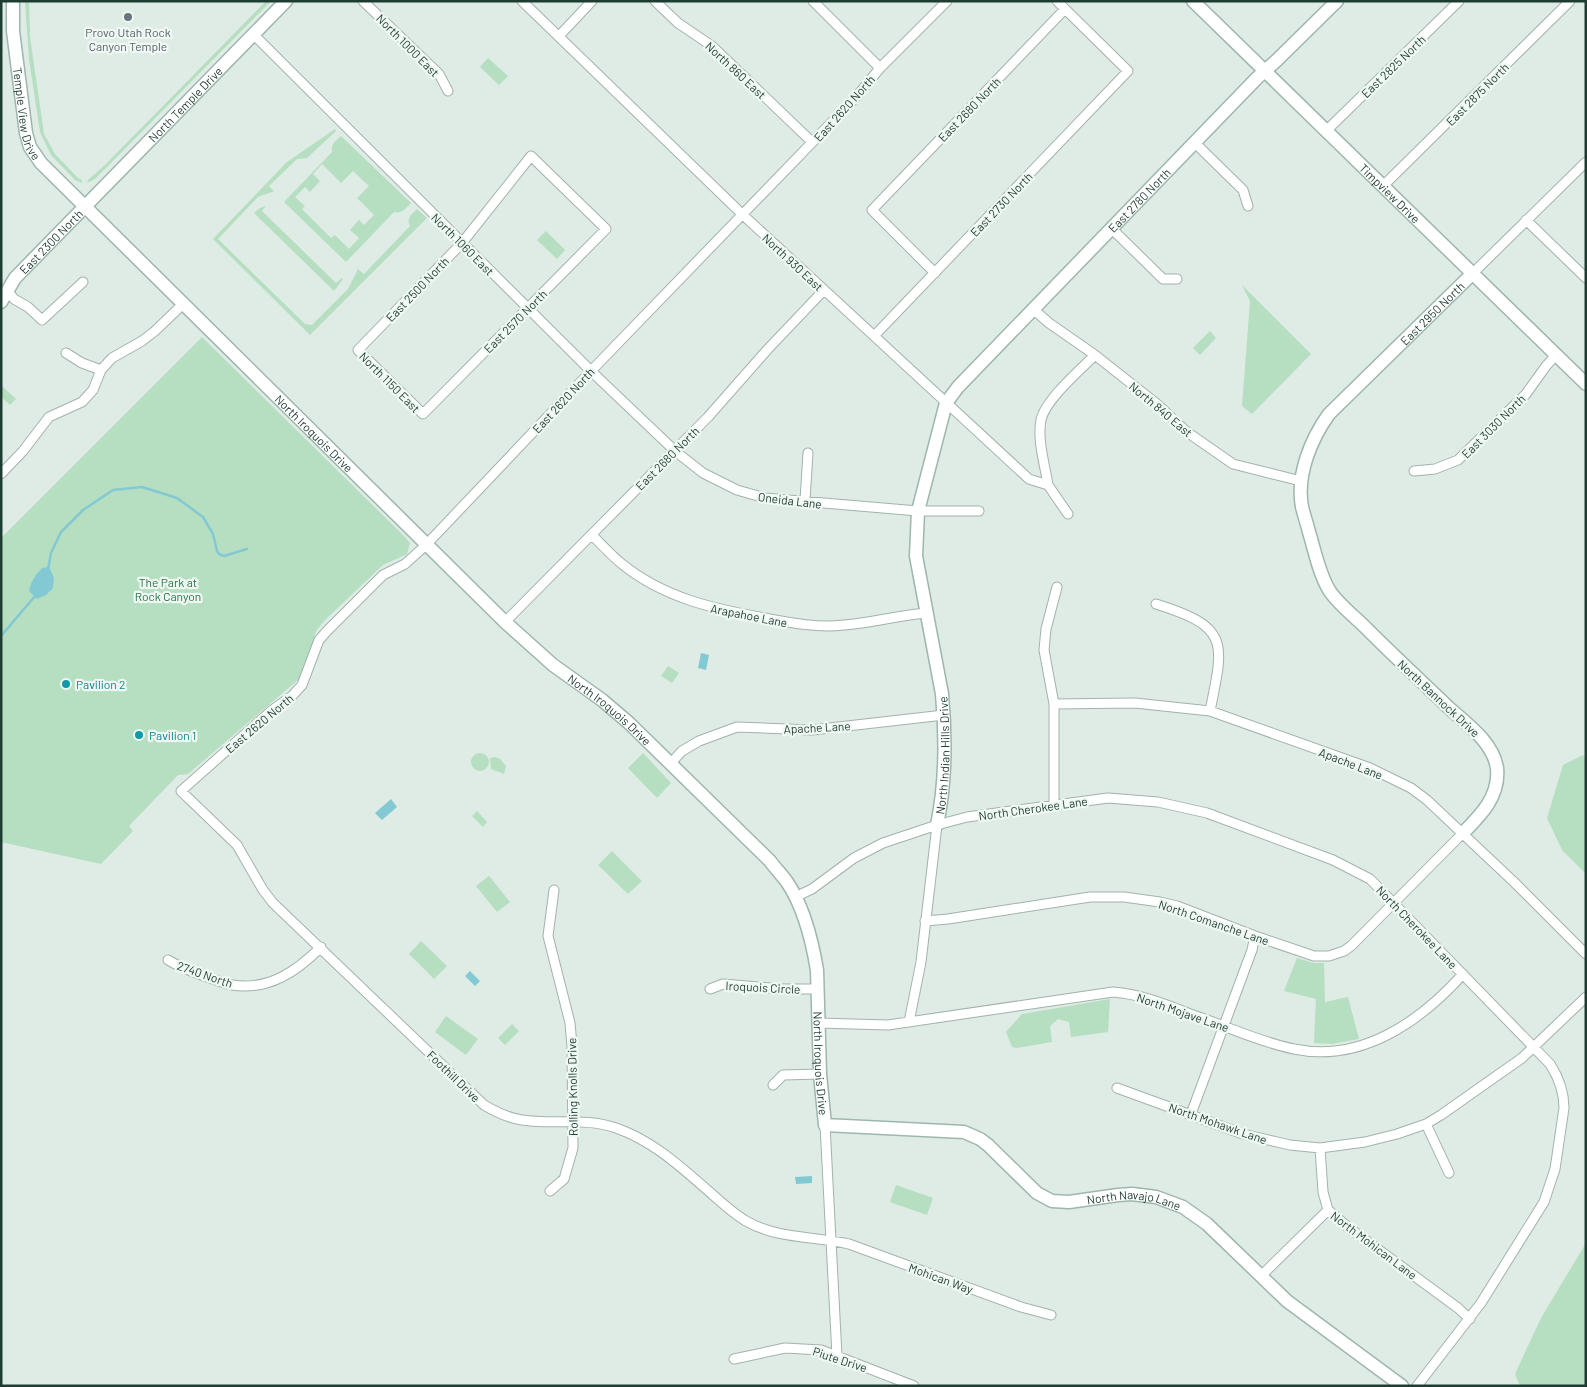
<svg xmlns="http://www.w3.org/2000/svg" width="1587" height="1387" font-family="Barlow,sans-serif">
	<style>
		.green { fill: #b6dec0; fill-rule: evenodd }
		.water { fill: #83c9d4 }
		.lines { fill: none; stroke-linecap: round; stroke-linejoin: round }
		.stream { stroke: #83c9d4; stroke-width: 2.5 }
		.street-casing { stroke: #a2b3ac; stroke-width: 11 }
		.secondary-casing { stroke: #9db7ad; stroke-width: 15 }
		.street { stroke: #fff; stroke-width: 9 }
		.secondary { stroke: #fff; stroke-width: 12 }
		.worship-dot { fill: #6b7280; stroke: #eff8f3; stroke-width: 2 }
		.culture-dot { fill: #0f9aa8; stroke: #eff8f3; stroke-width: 2 }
		.labels { text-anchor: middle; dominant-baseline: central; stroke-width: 4.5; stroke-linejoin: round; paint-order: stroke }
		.worship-label { font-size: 12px; fill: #5b616d; stroke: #eff8f3 }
		.street-label { font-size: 12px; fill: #1f3c33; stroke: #eff8f3 }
		.park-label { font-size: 12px; fill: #277543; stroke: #eff8f3 }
		.culture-label { font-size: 12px; fill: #0d838f; stroke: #eff8f3; text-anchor: start }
	</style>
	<rect width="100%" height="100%" fill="#dfebe5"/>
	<path class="green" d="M25,1H29L30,37L44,134L55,154L78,178L82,180V183L75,180L51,155L40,132L29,59Z
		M266,1H271L95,179L87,183L88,180L106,164Z
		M488,58L508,76L499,85L480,67Z
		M335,129L336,131L307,158L297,159L269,186L274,191L258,197L218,239L305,324L312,325L348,289L358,269L364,274L410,226C406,218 412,214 417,209L427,218L310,335L213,239L287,162Z
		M341,136L411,203C406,208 402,214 394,212L346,262L284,202L332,152C331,144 335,141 341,136ZM322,164L341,183L353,171L369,186L357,198L374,215L364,225L359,220L350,230L359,238L349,249L335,235L331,238L302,209L305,206L295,197L305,187L310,192L320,181L313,174Z
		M266,206L262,211L336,283L342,278L343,279L334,291L254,213L260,208Z
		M546,231L565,250L557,259L537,240Z
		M1242,285L1311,354L1252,414L1242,406L1250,301Z
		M1210,331L1216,338L1200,355L1193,348Z
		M202,337L403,535L410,543L407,554L383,565L325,620L316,631L304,672L299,679L188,774L178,775L129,826L133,831L101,864L1,842V538Z
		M1,385L16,399L10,405L1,397Z
		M668,666L679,673L672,683L661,676Z
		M643,753L671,783L657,798L628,768Z
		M471 762a9 9 0 1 1 18 0a9 9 0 1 1-18 0Z
		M1583,755L1586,759V874L1562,850L1547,818L1563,765Z
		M495,757L500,759L506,766L504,774L491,769L490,758Z
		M477,811L487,822L483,827L472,816Z
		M612,851L642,881L628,894L598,865Z
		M489,876L510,902L497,912L476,886Z
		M421,941L447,966L434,979L409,954Z
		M1297,958L1314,963H1324L1325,1002L1348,997L1359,1039L1332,1044L1314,1043L1316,999L1284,991Z
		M1110,999L1108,1032L1071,1037L1069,1022L1058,1019L1050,1026L1052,1042L1017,1048L1012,1047L1006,1032L1022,1014Z
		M446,1016L478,1039L466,1055L435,1032Z
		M512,1024L519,1031L505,1045L498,1038Z
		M896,1185L933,1198L927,1215L890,1202Z
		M1586,1243V1386H1520L1515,1374L1541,1318Z"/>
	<path class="water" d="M49,567L54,578L53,588L46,595L37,599L29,591C31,582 35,575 42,568Z
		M701,653L709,655L706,670L698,668Z
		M391,799L397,807L382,820L375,813Z
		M470,971L480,981L475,986L465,976Z
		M812,1176V1183L796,1184L795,1177Z"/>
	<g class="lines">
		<path class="stream" d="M48,570L51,553L61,532L83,510L113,490L142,487L177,498L203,517L213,534L217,551L219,554L224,556L247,549
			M1,636L36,595"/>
		<g class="street-casing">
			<path id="street" d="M363,1L439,74L448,91
				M522,1L743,215L1029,479L1048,485L1068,514
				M655,1L678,23L712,46L812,142
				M813,1L880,68
				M947,1L880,68L857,96L591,371L426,545L405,564L383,575L327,631L319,640L302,685L292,696L271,711L181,791L237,845L263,890L273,903L484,1105C496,1112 508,1118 522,1120C554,1125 585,1117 616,1128C654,1141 683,1169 713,1195C723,1204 734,1214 746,1221C777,1239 814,1236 849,1244L1021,1307L1051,1315
				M253,34L591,371L675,451L703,473L737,490L765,498L918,511H979
				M559,36L592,1
				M1326,131L1459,1
				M1194,142L1243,190L1248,206
				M531,156L606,229L423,414L358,350L462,243Z
				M1383,186L1570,1
				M1526,220L1586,278
				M1111,228L1163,279H1177
				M935,273L872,210L1065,9
				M1472,274L1586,162
				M7,290L14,299L28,307L42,320L83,282
				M1033,309L1049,323L1095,355L1157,404L1187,432L1233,464L1301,481
				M874,336L1128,71L1057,1
				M66,353L82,363L101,370
				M1414,471L1435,469L1458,460L1526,394L1546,366L1556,355
				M1,474L23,451L49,417L82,402L93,390L101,370L112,358L142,341L155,331L183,304
				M1048,485C1045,465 1037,440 1041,420C1045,400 1080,370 1095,355
				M805,500L808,453
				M592,535C602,545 611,555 622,564C664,598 714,609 765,618C792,623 818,628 844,625C872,623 899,615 927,613
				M1156,604C1230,627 1224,642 1210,711
				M505,622L708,417L767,350L824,290
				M1054,704L1135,703L1210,711L1370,768L1411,788L1427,800L1515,883L1586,954
				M670,764L682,751L699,741L737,727L812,730L944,715
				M1054,804V704L1044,650L1046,629L1057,587
				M795,897L812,889L854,858L883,843L937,825L967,817L1108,798L1158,802L1207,813L1333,860L1370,879L1550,1064C1559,1078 1564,1091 1564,1108L1555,1169L1544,1202L1481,1303L1417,1386
				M925,921L948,919L1090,897H1124L1160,902L1177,906L1255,936L1314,956H1329L1344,951L1351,946L1463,833
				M168,960C181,968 195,973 210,978C217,980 225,984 232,985C269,991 297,971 321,947
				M710,989L723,984L781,989H817
				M909,1022L921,962L937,825
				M818,1023L888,1025L1113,992C1141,994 1167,1005 1193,1015C1227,1026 1259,1042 1294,1049C1361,1063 1420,1022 1463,974
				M773,1085L783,1075L820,1074
				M1117,1088L1243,1134L1290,1145L1320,1148L1365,1142L1397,1134L1426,1124L1441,1115L1522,1058L1586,997
				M1191,1114L1252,950L1255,936
				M1426,1124L1449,1173
				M825,1125L837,1356
				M1320,1148L1323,1192L1328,1210L1349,1228L1458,1308L1470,1319
				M550,1191L564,1179L573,1148L572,1046L570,1023L548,936L554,890
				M1261,1276L1328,1210
				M734,1359L785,1348L821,1350L914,1386"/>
		</g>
		<g class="secondary-casing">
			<g id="secondary">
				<path id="s1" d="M13,1V31L26,133L30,147L41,163L505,622L553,665L602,700L629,723L770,861C775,868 782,875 787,882C804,907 812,940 817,970L820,1074L825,1125L964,1132L980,1139L988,1145L1037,1193L1052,1201L1069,1202L1118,1195L1132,1194L1156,1197L1183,1207L1207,1224L1287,1301L1402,1386"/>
				<path id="s2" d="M1193,1L1586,384"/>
				<path id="s3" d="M1,302L15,278L286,1"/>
				<path id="s4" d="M937,825C946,782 946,738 942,694L916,556L918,511L946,403L958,387L1257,78L1277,60L1337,1"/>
				<path id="s5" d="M1463,833C1481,815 1500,796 1497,768C1493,742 1467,724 1448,707C1421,681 1393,655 1366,628C1354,616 1338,604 1329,590C1319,573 1315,552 1309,532C1307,524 1304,515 1302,507C1296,475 1311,439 1329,414L1472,274"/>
			</g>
		</g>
		<use href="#street" class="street"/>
		<use href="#secondary" class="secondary"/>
	</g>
	<circle class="worship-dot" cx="128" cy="17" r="5"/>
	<g class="culture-dot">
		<circle cx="66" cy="684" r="5"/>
		<circle cx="139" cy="735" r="5"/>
	</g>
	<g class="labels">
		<g class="worship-label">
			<text x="128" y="32">Provo Utah Rock<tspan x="128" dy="14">Canyon Temple</tspan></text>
		</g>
		<g class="street-label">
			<text transform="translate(408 45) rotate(45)">North 1000 East</text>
			<text transform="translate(1393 66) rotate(-44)">East 2825 North</text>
			<text transform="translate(736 70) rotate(43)">North 860 East</text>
			<text transform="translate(1477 94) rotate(-45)">East 2875 North</text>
			<text stroke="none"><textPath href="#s3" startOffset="271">North Temple Drive</textPath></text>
			<text transform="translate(844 108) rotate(-48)">East 2620 North</text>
			<text transform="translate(969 109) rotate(-46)">East 2680 North</text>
			<text stroke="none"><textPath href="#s1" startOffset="114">Temple View Drive</textPath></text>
			<text stroke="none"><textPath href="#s2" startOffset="275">Timpview Drive</textPath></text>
			<text stroke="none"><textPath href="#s4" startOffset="709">East 2780 North</textPath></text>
			<text transform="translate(1001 204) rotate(-46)">East 2730 North</text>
			<text stroke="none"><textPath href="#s3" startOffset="79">East 2300 North</textPath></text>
			<text transform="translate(463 244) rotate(45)">North 1060 East</text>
			<text transform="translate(793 262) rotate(43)">North 930 East</text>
			<text transform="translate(417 289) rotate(-46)">East 2500 North</text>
			<text stroke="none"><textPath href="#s5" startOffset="654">East 2950 North</textPath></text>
			<text transform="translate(515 321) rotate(-45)">East 2570 North</text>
			<text transform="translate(390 382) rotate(45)">North 1150 East</text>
			<text transform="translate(563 400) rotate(-47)">East 2620 North</text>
			<text transform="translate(1161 409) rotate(40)">North 840 East</text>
			<text transform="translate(1493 426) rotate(-45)">East 3030 North</text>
			<text stroke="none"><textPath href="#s1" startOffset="551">North Iroquois Drive</textPath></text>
			<text transform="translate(667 458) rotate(-45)">East 2680 North</text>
			<text transform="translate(790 500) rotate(7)">Oneida Lane</text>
			<text transform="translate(749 615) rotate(11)">Arapahoe Lane</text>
			<text transform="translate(1439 698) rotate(43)">North Bannock Drive</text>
			<text stroke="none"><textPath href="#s1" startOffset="956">North Iroquois Drive</textPath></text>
			<text transform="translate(259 723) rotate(-40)">East 2620 North</text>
			<text transform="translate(817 727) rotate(-3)">Apache Lane</text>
			<text stroke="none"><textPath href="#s4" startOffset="70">North Indian Hills Drive</textPath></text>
			<text transform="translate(1351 763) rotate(21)">Apache Lane</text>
			<text transform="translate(1033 808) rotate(-8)">North Cherokee Lane</text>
			<text transform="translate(1214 922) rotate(19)">North Comanche Lane</text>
			<text transform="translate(1417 927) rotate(46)">North Cherokee Lane</text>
			<text transform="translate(205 974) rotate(19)">2740 North</text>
			<text transform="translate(763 987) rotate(3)">Iroquois Circle</text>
			<text transform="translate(1183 1012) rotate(19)">North Mojave Lane</text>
			<text stroke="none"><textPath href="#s1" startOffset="1391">North Iroquois Drive</textPath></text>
			<text transform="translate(454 1076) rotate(44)">Foothill Drive</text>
			<text transform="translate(572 1087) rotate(-91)">Rolling Knolls Drive</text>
			<text transform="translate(1218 1123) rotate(19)">North Mohawk Lane</text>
			<text stroke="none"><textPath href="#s1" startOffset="1788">North Navajo Lane</textPath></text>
			<text transform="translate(1374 1245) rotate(37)">North Mohican Lane</text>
			<text transform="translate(941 1278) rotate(20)">Mohican Way</text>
			<text transform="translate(840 1359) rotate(18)">Piute Drive</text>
		</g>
		<g class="park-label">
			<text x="168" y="582">The Park at<tspan x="168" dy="14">Rock Canyon</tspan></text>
		</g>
		<g class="culture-label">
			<text x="76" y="684">Pavilion 2</text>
			<text x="149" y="735">Pavilion 1</text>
		</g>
	</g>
	<rect width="1587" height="1387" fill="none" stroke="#1f3c33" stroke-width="5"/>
</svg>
